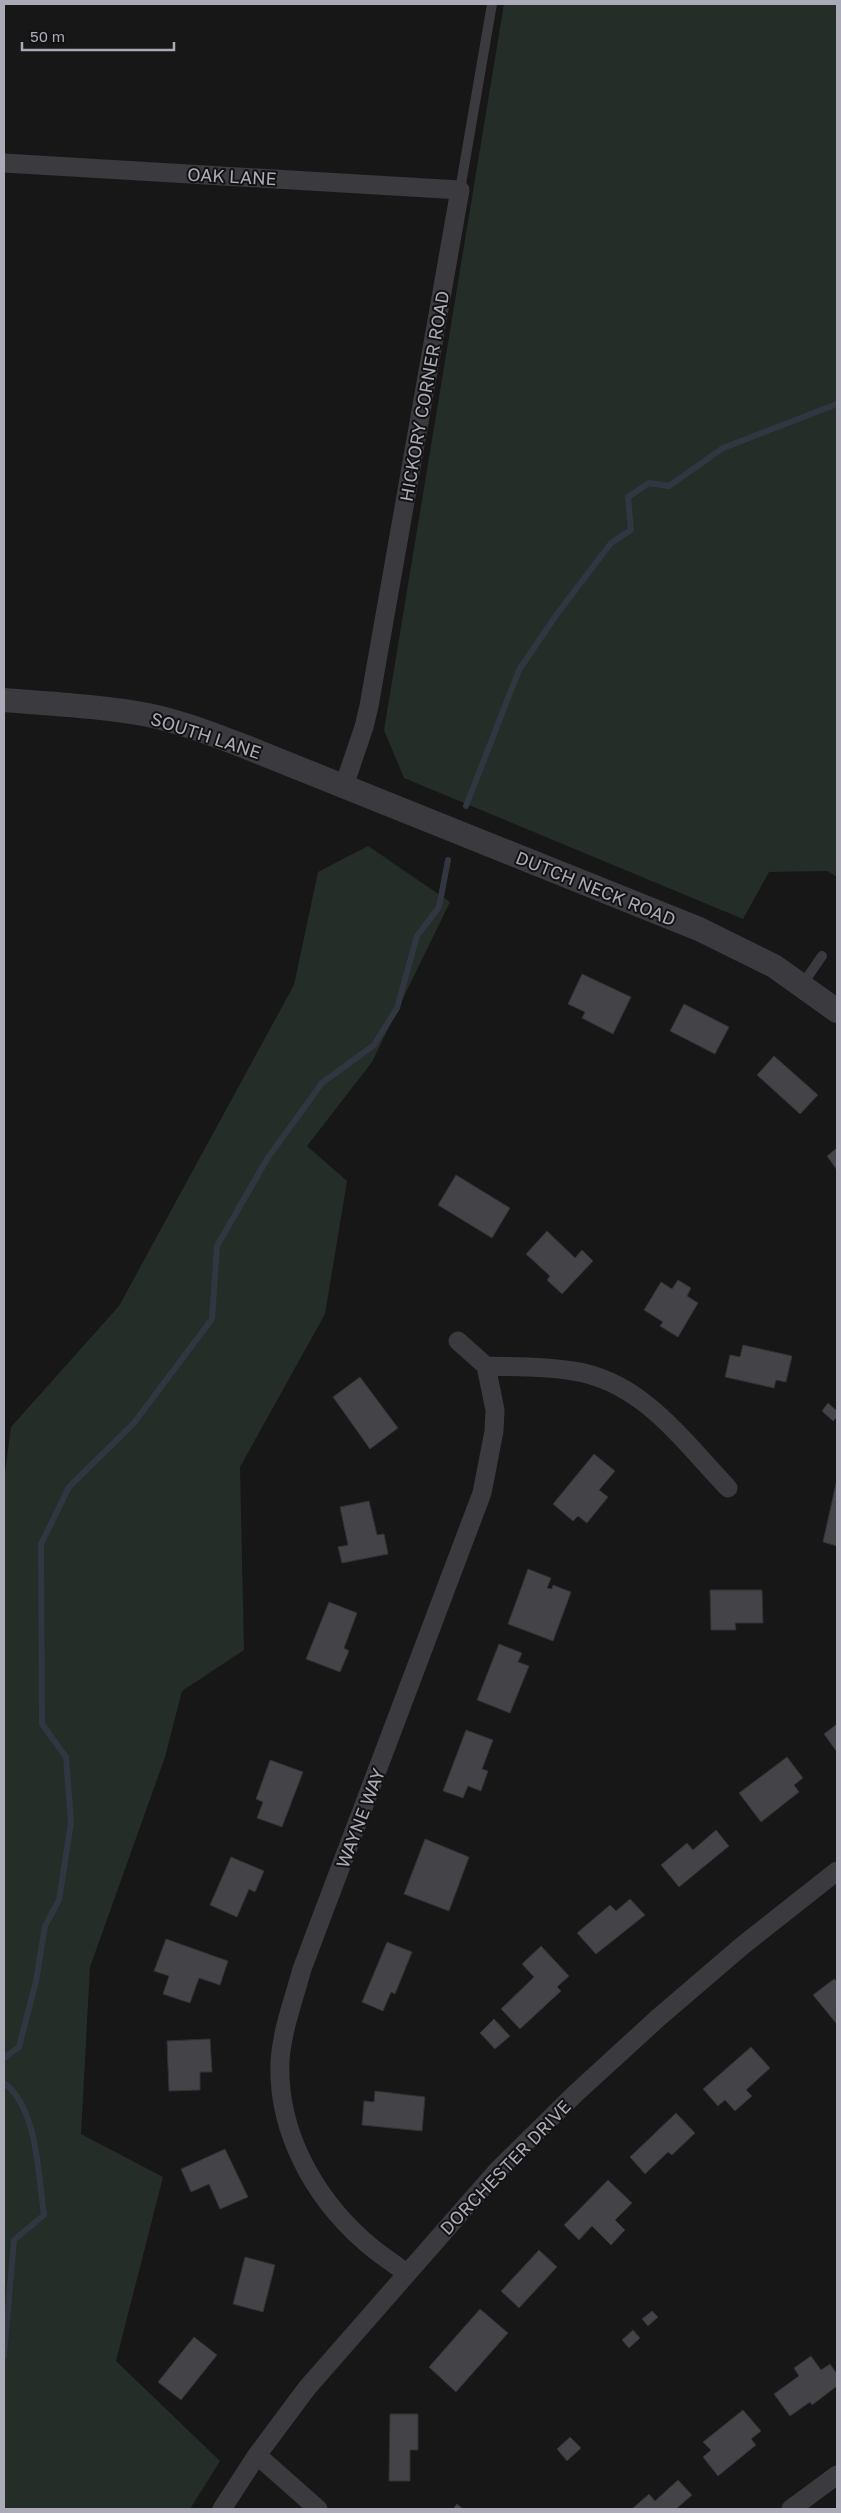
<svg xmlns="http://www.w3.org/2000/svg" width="841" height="2513" font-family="'Golos Text',sans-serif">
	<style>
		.green { fill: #252d28 }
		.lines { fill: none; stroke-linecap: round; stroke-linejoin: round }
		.stream { stroke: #313640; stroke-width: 6 }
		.building { fill: #444448; stroke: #323134 }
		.service { stroke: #3a3a3f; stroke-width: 10 }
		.minor { stroke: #3a3a3f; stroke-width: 19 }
		.tertiary { stroke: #3a3a3f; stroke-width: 24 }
		.labels { text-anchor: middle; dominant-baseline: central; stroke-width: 4; stroke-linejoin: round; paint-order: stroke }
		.street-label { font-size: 18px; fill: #aaabb7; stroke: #121213 }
	</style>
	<rect width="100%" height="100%" fill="#171718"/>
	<path class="green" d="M504,4H837V877L827,871L769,872L743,919L404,778L384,730Z
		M368,846L450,902L372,1062L307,1146L347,1181L325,1314L240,1467L244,1650L182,1691L165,1757L90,1967L81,2134L163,2177L116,2361L220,2461L190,2509H4V1479L11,1427L119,1306L294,985L318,872Z"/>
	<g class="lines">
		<path class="stream" d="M466,806L519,670L557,614L611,543L631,530L628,497L649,483L669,486L723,448L837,404
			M4,2058L19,2047L36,1981L45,1926L59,1900L71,1823L66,1757L42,1724L41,1544L69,1487L134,1423L212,1319L217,1246L267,1159L322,1083L374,1045L397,1008L417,936L439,907L448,860
			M4,2083C38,2108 38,2176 44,2215L14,2240L4,2356"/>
	</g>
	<path class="building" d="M582,974L631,997L613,1034L582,1018L585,1012L568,1004Z
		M684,1004L729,1027L715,1054L670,1031Z
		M774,1056L818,1095L800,1114L757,1075Z
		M837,1148V1170L827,1156Z
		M456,1175L510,1208L492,1238L438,1205Z
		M547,1231L575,1258L582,1250L593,1261L562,1294L547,1280L550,1276L526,1254Z
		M678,1280L691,1288L687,1296L698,1303L678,1337L660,1326L663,1322L644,1310L661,1282L672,1289Z
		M743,1345L792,1356L786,1382L776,1380L774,1388L725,1377L730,1355L740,1357Z
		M360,1377L398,1428L370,1449L333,1397Z
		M828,1403L837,1411V1417L833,1421L822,1411Z
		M594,1454L615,1471L599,1490L608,1497L587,1523L578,1516L573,1521L553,1504Z
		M837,1479V1546L823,1542Z
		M369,1501L377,1535L384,1534L388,1554L342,1563L338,1547L348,1545L340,1507Z
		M528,1569L551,1578L547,1588L552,1589L553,1585L571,1592L553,1641L508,1624Z
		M710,1590H762L763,1623H735L736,1630H711Z
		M329,1602L357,1613L344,1648L349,1651L340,1672L306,1659Z
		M499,1644L522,1653L518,1662L529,1666L510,1713L477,1700Z
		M837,1724V1752L824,1734Z
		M466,1730L493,1740L482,1769L488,1771L481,1791L468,1786L463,1798L443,1791Z
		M787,1757L803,1778L794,1785L799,1792L761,1822L739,1793Z
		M270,1760L303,1772L282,1827L257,1818L263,1802L256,1799Z
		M716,1830L729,1846L679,1887L661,1865L687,1843L693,1850Z
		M425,1839L469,1857L449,1911L404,1894Z
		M231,1857L264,1871L255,1892L249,1889L237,1917L210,1905Z
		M630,1899L645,1915L596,1954L577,1933L610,1905L616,1911Z
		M166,1939L228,1961L220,1985L199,1978L190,2003L163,1994L169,1976L154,1971Z
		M387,1942L412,1952L395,1994L391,1992L383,2011L362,2002Z
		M541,1946L569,1976L557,1987L561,1991L520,2029L501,2009L534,1977L522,1964Z
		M834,1979L837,1982L836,2023L813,1995Z
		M494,2019L510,2036L495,2049L480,2033Z
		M210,2039L212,2072H200V2090L169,2091L167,2041Z
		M751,2047L770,2068L746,2090L752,2096L735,2111L725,2100L718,2106L703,2089Z
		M375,2091L425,2097L422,2131L362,2125L364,2101L374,2102Z
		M676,2113L695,2133L672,2155L668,2152L645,2174L630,2157Z
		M225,2149L248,2197L220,2209L209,2184L191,2192L181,2169Z
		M608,2180L632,2203L615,2220L625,2230L611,2245L592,2226L579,2240L564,2225Z
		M539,2250L557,2267L519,2308L501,2291Z
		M245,2257L275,2265L263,2312L233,2304Z
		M480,2309L508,2333L456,2392L429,2367Z
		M652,2311L658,2317L648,2326L642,2319Z
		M633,2330L640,2338L629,2348L622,2340Z
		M194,2337L217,2355L181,2400L158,2382Z
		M811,2356L821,2370L830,2364L837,2374V2386L812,2405L810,2402L790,2416L774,2394L799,2376L794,2368Z
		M743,2410L761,2431L751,2439L756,2445L718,2476L703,2457L711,2450L703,2442Z
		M390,2414H418V2450H410V2481H389Z
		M570,2437L581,2448L567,2461L557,2449Z
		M678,2480L692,2495L676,2509H632L649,2494L655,2501Z
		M457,2504L463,2509H453Z"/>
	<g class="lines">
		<path class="service" d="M460,190L492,4
			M802,985L822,956"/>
		<path class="minor" d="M4,163L460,190L369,706L364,727L344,786
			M486,1366C515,1367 545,1366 573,1371C642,1381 683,1441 728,1488
			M406,2273C392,2262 377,2253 364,2241C313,2196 277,2130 280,2061C282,2030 294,1999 302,1969L482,1493L494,1431L495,1410L486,1366L458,1341
			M257,2455L318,2509
			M222,2509L257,2455L307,2388L497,2171L575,2094L658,2018L742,1946L837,1871
			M791,2509L837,2475"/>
		<path class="tertiary" d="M4,700C52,704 100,706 148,715C182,722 214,735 246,747L699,929L774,966L837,1011"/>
	</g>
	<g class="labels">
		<g class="street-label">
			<text transform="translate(232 176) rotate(3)">OAK LANE</text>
			<text transform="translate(424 396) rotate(-80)">HICKORY CORNER ROAD</text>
			<text transform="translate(206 735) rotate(18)">SOUTH LANE</text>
			<text transform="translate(596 888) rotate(22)">DUTCH NECK ROAD</text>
			<text transform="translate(360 1818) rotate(-69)">WAYNE WAY</text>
			<text transform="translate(505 2167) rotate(-46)">DORCHESTER DRIVE</text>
		</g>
	</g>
	<rect width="841" height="2513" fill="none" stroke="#aaabb7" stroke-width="10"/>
	<path d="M22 42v8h152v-8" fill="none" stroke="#aaabb7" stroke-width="2.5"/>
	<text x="30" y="42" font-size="15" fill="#aaabb7" stroke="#121213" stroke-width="4" paint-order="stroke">50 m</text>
</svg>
